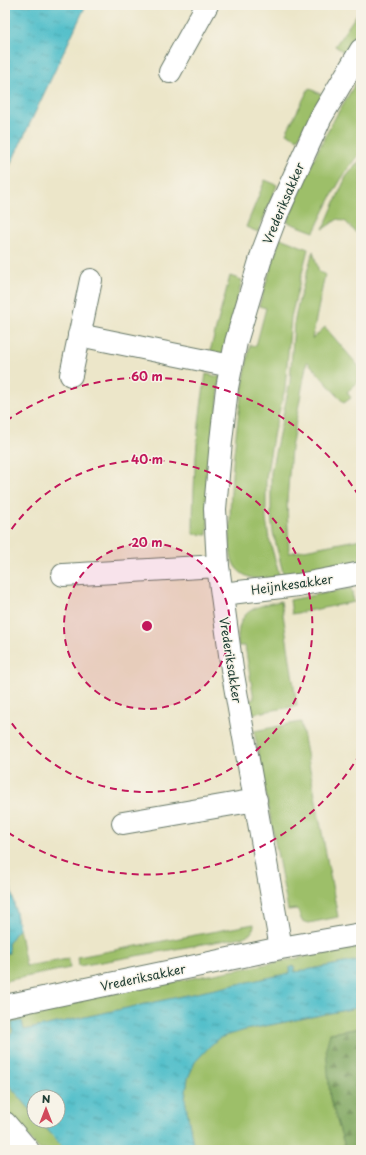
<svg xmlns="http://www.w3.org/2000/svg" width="366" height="1155" font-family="'Playpen Sans',sans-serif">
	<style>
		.grass { fill: #9dbf69; stroke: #5e7e4e }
		.forest { fill: url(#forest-firs); stroke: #4e7248 }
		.water { fill: url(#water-ripples); stroke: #387e7f }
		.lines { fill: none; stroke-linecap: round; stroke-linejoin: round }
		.minor-casing { stroke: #677868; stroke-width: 24 }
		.minor { stroke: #fff; stroke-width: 22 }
		.ring { fill: none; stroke: #c2185b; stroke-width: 2; stroke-dasharray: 7 5 }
		.labels { text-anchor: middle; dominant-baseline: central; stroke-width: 3; stroke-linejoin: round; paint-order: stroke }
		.street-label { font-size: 12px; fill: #1f3d34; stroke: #f7f3e8 }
		.centre { fill: #c2185b; stroke: #f7f3e8; stroke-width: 2 }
		.ring-label { font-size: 12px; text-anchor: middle; font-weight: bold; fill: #c2185b; stroke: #f7f3e8; stroke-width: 3; stroke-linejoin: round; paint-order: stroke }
	</style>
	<defs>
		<pattern id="forest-firs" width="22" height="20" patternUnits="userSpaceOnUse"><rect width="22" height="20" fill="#7ea65d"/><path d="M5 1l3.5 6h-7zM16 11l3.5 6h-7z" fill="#67884e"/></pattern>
		<pattern id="water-ripples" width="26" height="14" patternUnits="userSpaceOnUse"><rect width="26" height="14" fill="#52bfca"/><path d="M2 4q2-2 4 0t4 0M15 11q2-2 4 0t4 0" fill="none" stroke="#439ca5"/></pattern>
	</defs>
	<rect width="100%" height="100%" fill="#f7f3e8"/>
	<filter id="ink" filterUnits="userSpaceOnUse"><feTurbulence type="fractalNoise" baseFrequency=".025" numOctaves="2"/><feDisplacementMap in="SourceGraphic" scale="8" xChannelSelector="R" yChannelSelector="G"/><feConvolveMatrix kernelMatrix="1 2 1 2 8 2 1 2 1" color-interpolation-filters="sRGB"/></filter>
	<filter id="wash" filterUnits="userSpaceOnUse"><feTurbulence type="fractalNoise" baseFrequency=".012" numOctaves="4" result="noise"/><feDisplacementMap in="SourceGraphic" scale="16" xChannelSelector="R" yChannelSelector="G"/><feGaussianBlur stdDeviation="0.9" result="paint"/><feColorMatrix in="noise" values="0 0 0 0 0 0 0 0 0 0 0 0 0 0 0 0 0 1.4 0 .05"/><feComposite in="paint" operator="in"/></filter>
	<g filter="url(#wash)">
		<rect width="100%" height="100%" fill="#ece6c9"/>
		<path class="grass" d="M361,8V32L347,54L335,46Z
			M361,74V152C340,176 328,203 314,232L287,222L317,152L336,116Z
			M309,88L322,95L298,139L286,133Z
			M361,159V238L346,222L338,219L323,229L346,177Z
			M265,180L277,185L258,232L246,227Z
			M280,238L308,249L291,317L285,389L274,431L266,478V519L269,538L280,578C264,579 249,582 237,569C228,558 230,541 230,527C230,466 239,405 250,345L256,346L266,308L259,306Z
			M313,251L319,272L325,274L312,339L325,327L361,369V379L347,392L351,398L344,403L307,361L291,448L287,502L289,553L361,539V563L284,577L273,532L271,515V472L290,382L294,324L298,304Z
			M230,276L242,280L224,357L209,355Z
			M206,374L220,377L207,535L193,534C193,480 197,427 206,374Z
			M351,588L354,602L292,614L290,600Z
			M281,601L297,706L251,714L248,701L254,699L245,646H238C236,611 252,607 281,601Z
			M301,722L338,917L309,923L302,921L297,909L288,910L254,731Z
			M254,924C254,933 250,934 243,937L79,966L78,957Z
			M19,928L26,966L68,959L70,968L5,981V954L9,953L8,944Z
			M361,946V960L295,972L294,966L290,967L291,973L24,1030L22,1021L13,1023V1032L5,1041V1014Z
			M361,1007V1028L330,1033V1098L346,1150H194L185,1099L188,1078L195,1062L209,1046L219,1038L245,1030Z
			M5,1080L34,1114V1121H40L65,1150H40L5,1111Z"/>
		<path class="forest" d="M361,1028V1150H346L330,1098L326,1048L330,1033Z"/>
		<path class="water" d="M5,5H86L5,176Z
			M5,859L19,928L8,944L9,953L5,954Z
			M361,960V1007L245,1030L219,1038L210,1046L195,1062L188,1078L185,1099L194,1150H65L40,1121H58V1097H34V1114L5,1080V1041L13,1032L12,1023L22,1021L24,1030L290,973V967L294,966L295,972Z"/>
	</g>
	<g filter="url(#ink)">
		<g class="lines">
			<g class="minor-casing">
				<path id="minor" d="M170,72L207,5
					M79,335L231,366
					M71,375L91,280
					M63,575L218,566
					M222,594L298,585L361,573
					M123,823L256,800
					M281,948L232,669L218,566L215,509L221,441L227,388L236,342L263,251L277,214L321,117L361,50
					M5,1006L281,948L361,934
					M5,1123L28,1150"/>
			</g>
			<use href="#minor" class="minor"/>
		</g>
	</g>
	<circle cx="147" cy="626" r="83" fill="#c2185b" fill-opacity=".12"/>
	<g class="ring">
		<circle cx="147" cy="626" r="83"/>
		<path d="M5 539A166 166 0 1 1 5 713"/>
		<path d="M360 754A249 249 0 0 1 6 831M6 421A249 249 0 0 1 360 498"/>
	</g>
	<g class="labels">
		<g class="street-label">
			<text transform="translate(283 203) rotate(-67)">Vrederiksakker</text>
			<text transform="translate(292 584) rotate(-8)">Heijnkesakker</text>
			<text transform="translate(231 660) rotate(81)">Vrederiksakker</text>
			<text transform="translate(143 977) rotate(-12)">Vrederiksakker</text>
		</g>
	</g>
	<circle cx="147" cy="626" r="6" class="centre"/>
	<g class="ring-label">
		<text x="147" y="381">60 m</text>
		<text x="147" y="464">40 m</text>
		<text x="147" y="547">20 m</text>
	</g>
	<rect width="366" height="1155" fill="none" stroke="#f7f3e8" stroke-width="20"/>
	<g transform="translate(46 1109)"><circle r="19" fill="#f7f3e8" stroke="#a1aaa0"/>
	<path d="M0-3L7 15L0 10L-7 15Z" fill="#d1495b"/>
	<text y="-6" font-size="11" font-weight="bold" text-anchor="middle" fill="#1f3d34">N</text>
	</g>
</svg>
